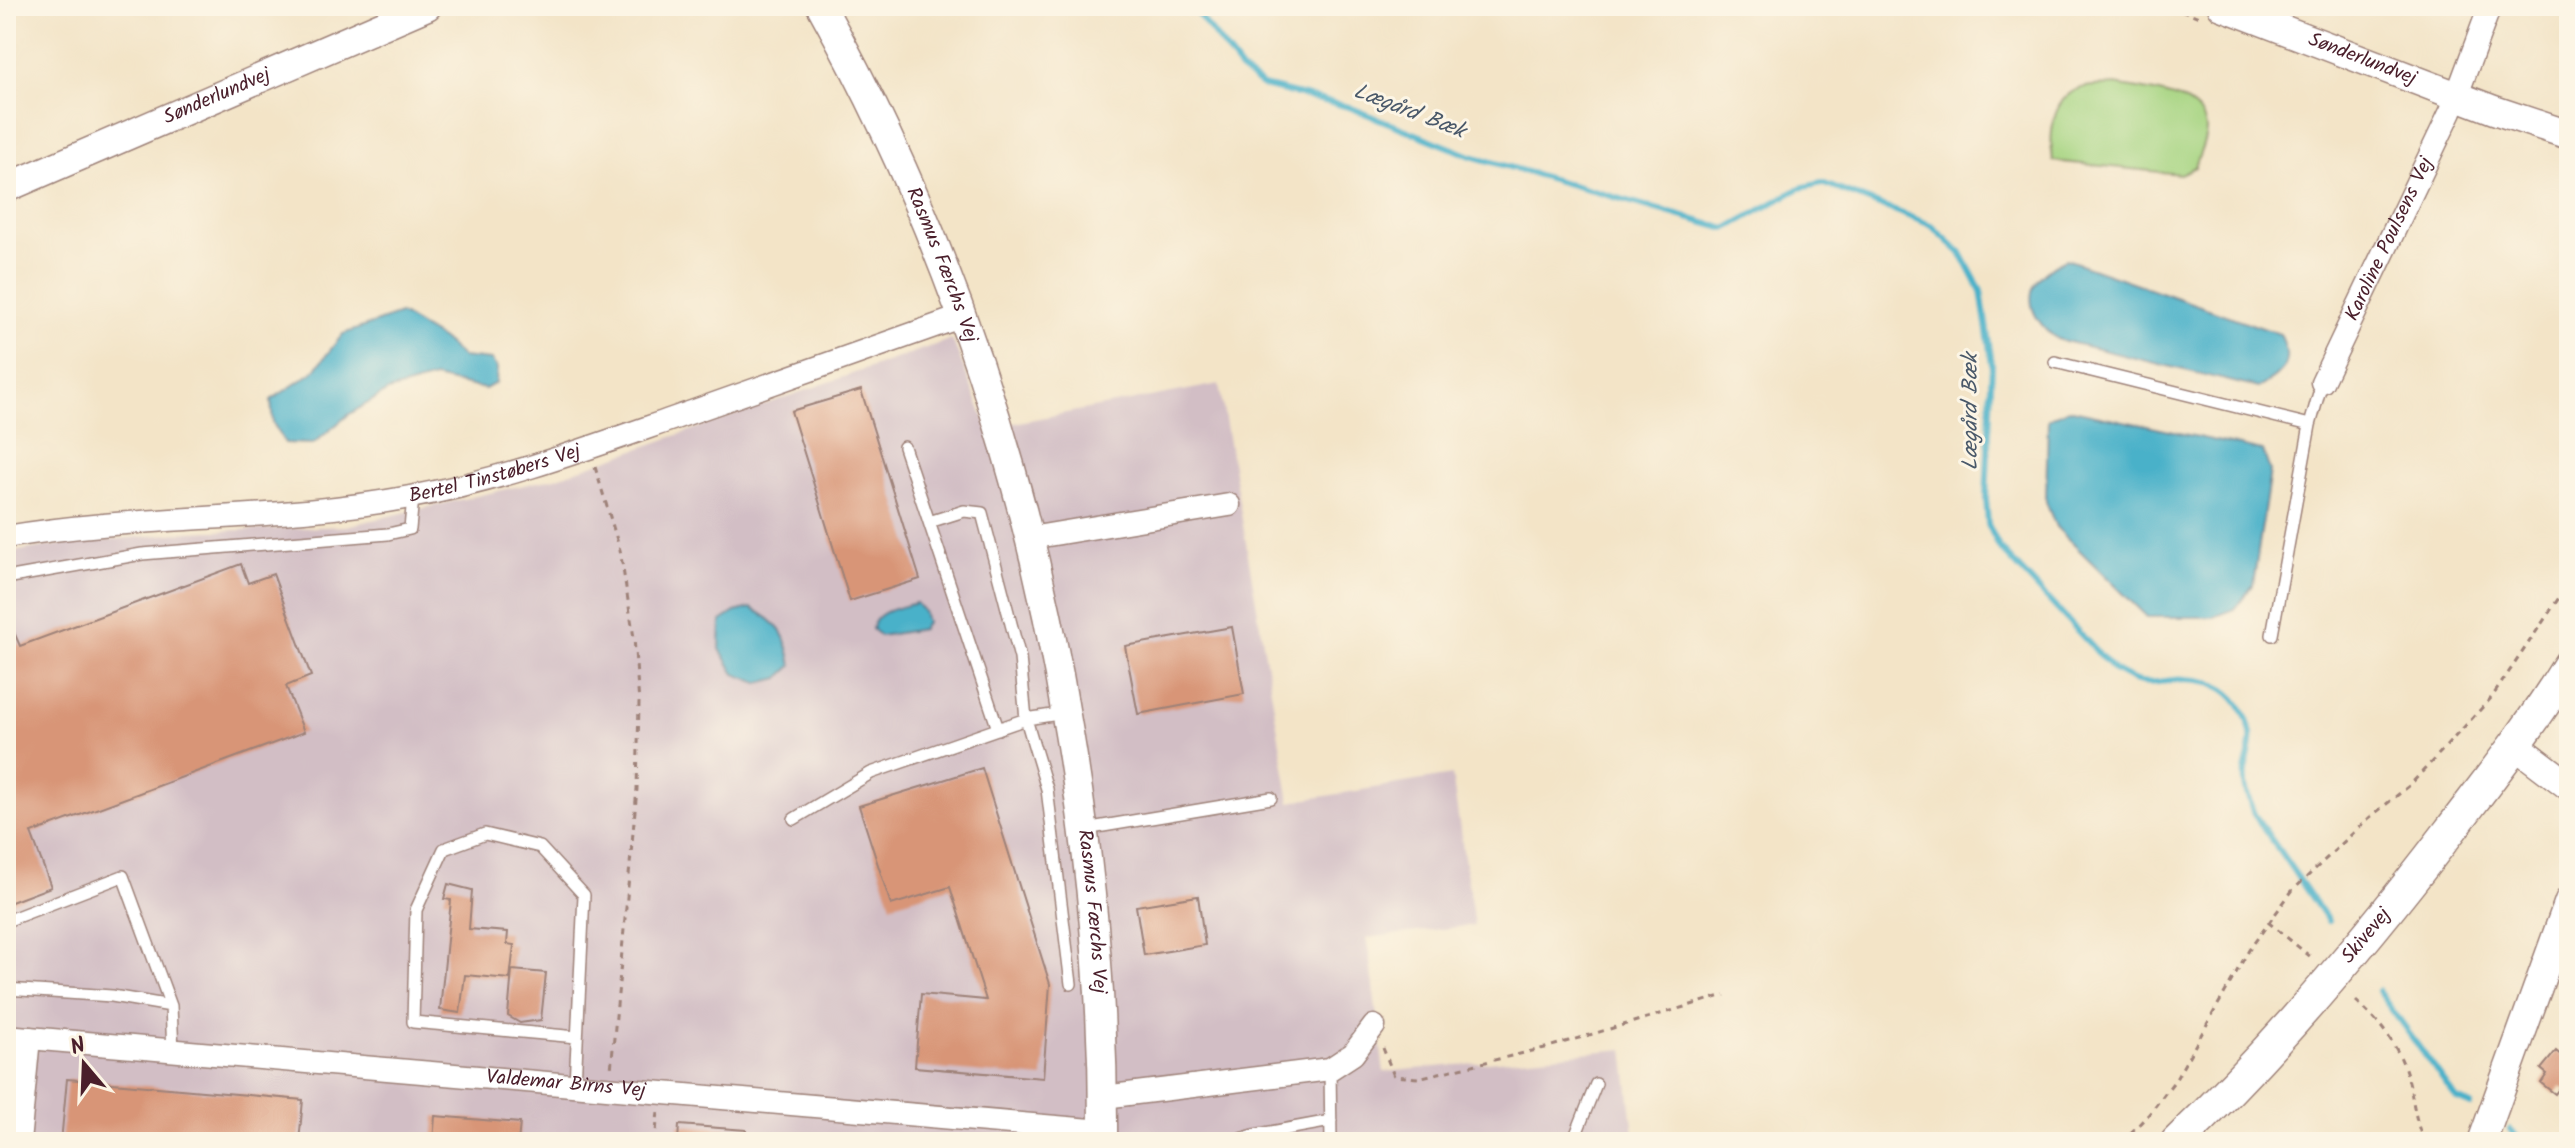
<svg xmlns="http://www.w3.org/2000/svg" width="2575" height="1148" font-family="Kalam,sans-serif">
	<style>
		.industrial { fill: #d2bec5 }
		.green { fill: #a6d481; stroke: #787a56; stroke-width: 2 }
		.water { fill: #4ab1c9; stroke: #4a687a; stroke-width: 2 }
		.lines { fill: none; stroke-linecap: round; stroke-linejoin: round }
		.stream { stroke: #4ab1c9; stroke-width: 6 }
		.building { fill: #d89577 }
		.service-casing { stroke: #9e8279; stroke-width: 14 }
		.minor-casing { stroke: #9e8279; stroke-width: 25 }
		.tertiary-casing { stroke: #9e8279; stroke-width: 31 }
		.secondary-casing { stroke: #9e8279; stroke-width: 35 }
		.path { stroke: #9e8279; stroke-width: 3; stroke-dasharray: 6 6; stroke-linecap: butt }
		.service { stroke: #fff; stroke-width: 11 }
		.minor { stroke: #fff; stroke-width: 22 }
		.tertiary { stroke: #fff; stroke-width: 28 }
		.secondary { stroke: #fff; stroke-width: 32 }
		.labels { text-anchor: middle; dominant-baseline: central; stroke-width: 6; stroke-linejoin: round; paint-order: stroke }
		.street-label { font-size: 20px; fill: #4a1f2b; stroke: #fcf5e5 }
		.water-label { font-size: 22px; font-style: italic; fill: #4a596a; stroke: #fcf5e5 }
	</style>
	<rect width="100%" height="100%" fill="#fcf5e5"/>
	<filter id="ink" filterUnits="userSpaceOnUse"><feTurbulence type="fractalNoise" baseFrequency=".0125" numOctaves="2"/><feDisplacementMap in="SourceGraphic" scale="16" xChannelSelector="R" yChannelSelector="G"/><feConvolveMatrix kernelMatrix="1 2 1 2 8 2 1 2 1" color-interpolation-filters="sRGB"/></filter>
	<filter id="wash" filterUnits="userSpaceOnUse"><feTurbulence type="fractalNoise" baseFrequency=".006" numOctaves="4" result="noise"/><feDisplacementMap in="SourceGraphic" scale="32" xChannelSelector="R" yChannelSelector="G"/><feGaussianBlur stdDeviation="1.8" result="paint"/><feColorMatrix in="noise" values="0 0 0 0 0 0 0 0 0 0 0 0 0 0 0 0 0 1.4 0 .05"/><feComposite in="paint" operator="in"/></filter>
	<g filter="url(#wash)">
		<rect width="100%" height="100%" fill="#f3e4c7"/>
		<path class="industrial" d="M952,339L988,428L1219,384L1290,802L1452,775L1474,925L1367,938L1384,1072L1624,1049L1635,1142H6V553L49,546L190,532L346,526L555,478Z"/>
		<path class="green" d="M2115,85C2142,91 2205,93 2206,130C2206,141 2198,157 2195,167L2180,174L2053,161C2049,136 2051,96 2082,88C2092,85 2105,86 2115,85Z"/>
		<path class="water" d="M2066,259L2280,334C2294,364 2284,373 2258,388L2057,339C2020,310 2023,279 2066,259Z
			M400,314L443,340L462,357L491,360L497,368L496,383L485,389L434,378L388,391L348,415L313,444L285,443L273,423L271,400L313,372L343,334Z
			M2068,409L2263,451L2270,471L2253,585L2235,609L2214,617H2147L2056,527L2046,502L2048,419Z
			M916,603L923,611L926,623L922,629L880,636L872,629C875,610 900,608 916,603Z
			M751,608C779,622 787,635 792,666L779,678L759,683L735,674L720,649L721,621L735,612Z"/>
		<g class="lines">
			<path class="stream" d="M1192,6L1242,71L1263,86L1349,107L1471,156L1726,229L1800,188L1822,183L1931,225L1961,253L1981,291L1992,364L1986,498L1988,524L1999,547L2114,670C2121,674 2129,679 2137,681C2149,685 2162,681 2174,680C2214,675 2243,693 2251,734C2253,746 2247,759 2245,771C2243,786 2249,800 2254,814L2328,921
				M2378,991L2457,1099L2471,1105
				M2510,1130L2523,1142"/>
		</g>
		<g id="blocks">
			<path class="building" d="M861,390L920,579L850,601L791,411Z
				M241,564L248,583L273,574L311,676L286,686L304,732L31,833L51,887L6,904V614L20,646Z
				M1232,627L1244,694L1138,714L1125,646Z
				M982,768L1050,984L1043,1078L915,1067L921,994L986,1000L950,887L891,905L859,806Z
				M448,884L472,890L469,929L508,932L507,944L514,945L510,979L465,975L460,1013L440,1010L451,900L444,899Z
				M1198,896L1205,945L1144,955L1136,906Z
				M512,970L546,973L541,1020L520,1023L508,1016Z
				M2556,1051L2569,1062V1092L2561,1086L2555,1094L2541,1083L2547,1074L2541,1069Z
				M67,1079L303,1100L299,1142H61Z
				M435,1116L520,1123L518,1142H433Z
				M679,1125L746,1130V1142H678Z"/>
		</g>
	</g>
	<g filter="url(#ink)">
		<use href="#blocks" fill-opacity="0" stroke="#9e8279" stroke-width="2"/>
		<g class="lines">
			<g class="service-casing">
				<path id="service" d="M2055,362L2310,425L2322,382
					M904,447L998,729
					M929,522L964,511L982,513L1020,658L1026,719L1047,789L1071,984
					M6,578L142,554L388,534L410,529L413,497
					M2272,635L2310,425
					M794,819L871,773L1026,719L1065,713
					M1085,829L1271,798
					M6,921L123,876L171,1006L173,1052
					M6,989L112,996L171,1006
					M1330,1069L1331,1142
					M575,1085L584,895L540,847L485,834L444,849L416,910L413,1022L577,1037
					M1230,1142L1254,1135L1331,1121
					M1573,1142L1596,1084"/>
			</g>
			<g class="minor-casing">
				<g id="minor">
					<path id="s1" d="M2322,382L2451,111L2490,6"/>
					<path id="s2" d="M6,537C140,514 277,522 410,497C499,481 586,449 672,419C769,385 866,350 963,316"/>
					<path d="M1030,538L1229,505"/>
					<path id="s3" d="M6,1036L1103,1131"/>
					<path d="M1104,1097L1330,1069L1353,1054L1374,1026"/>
					<path d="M19,1142L29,1038"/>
				</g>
			</g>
			<g class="tertiary-casing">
				<g id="tertiary">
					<path id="s4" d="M821,6C947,233 1028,478 1069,733C1092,869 1104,1004 1103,1142"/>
					<path id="s5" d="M2222,6L2494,110L2569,135"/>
					<path id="s6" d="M6,188L427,6"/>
					<path d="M2515,745L2569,786"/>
					<path d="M2482,1142L2569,901"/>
				</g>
			</g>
			<g class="secondary-casing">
				<g id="secondary">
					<path id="s7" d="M2177,1142C2277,1047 2365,942 2449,832C2490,778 2533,724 2569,665"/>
				</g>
			</g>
			<path class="path" d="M2170,6L2202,18
				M595,467L620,550L634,638L639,703L637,789L611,1070
				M2268,922L2312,958
				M2356,1001C2383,1025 2402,1050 2410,1086C2414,1106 2416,1123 2424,1142
				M1383,1048L1394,1076L1418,1078L1545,1048L1725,995
				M655,1142L658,1111
				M2122,1142L2149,1114L2176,1079L2249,950L2292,891L2369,818L2409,786L2492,697L2569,583"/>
			<use href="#service" class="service"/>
			<use href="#minor" class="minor"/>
			<use href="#tertiary" class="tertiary"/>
			<use href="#secondary" class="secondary"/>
		</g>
	</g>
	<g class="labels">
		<g class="street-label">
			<text stroke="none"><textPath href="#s5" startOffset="150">Sønderlundvej</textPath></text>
			<text stroke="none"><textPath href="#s6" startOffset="230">Sønderlundvej</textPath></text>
			<text stroke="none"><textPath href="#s1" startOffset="158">Karoline Poulsens Vej</textPath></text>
			<text stroke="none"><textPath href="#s4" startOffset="286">Rasmus Færchs Vej</textPath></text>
			<text stroke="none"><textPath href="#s2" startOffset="494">Bertel Tinstøbers Vej</textPath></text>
			<text stroke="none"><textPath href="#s4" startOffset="952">Rasmus Færchs Vej</textPath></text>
			<text stroke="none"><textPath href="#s7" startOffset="280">Skivevej</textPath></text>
			<text stroke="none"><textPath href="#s3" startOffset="562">Valdemar Birns Vej</textPath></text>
		</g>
		<g class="water-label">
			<text transform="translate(1409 112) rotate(21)">Lægård Bæk</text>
			<text transform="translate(1971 412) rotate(-90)">Lægård Bæk</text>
		</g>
	</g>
	<rect width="2575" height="1148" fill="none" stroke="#fcf5e5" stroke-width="32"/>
	<g transform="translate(84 1064) rotate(341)" stroke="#fcf5e5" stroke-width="6" paint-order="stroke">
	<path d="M0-6L14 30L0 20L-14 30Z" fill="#4a1f2b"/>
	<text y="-12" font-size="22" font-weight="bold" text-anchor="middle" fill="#4a1f2b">N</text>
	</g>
</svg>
